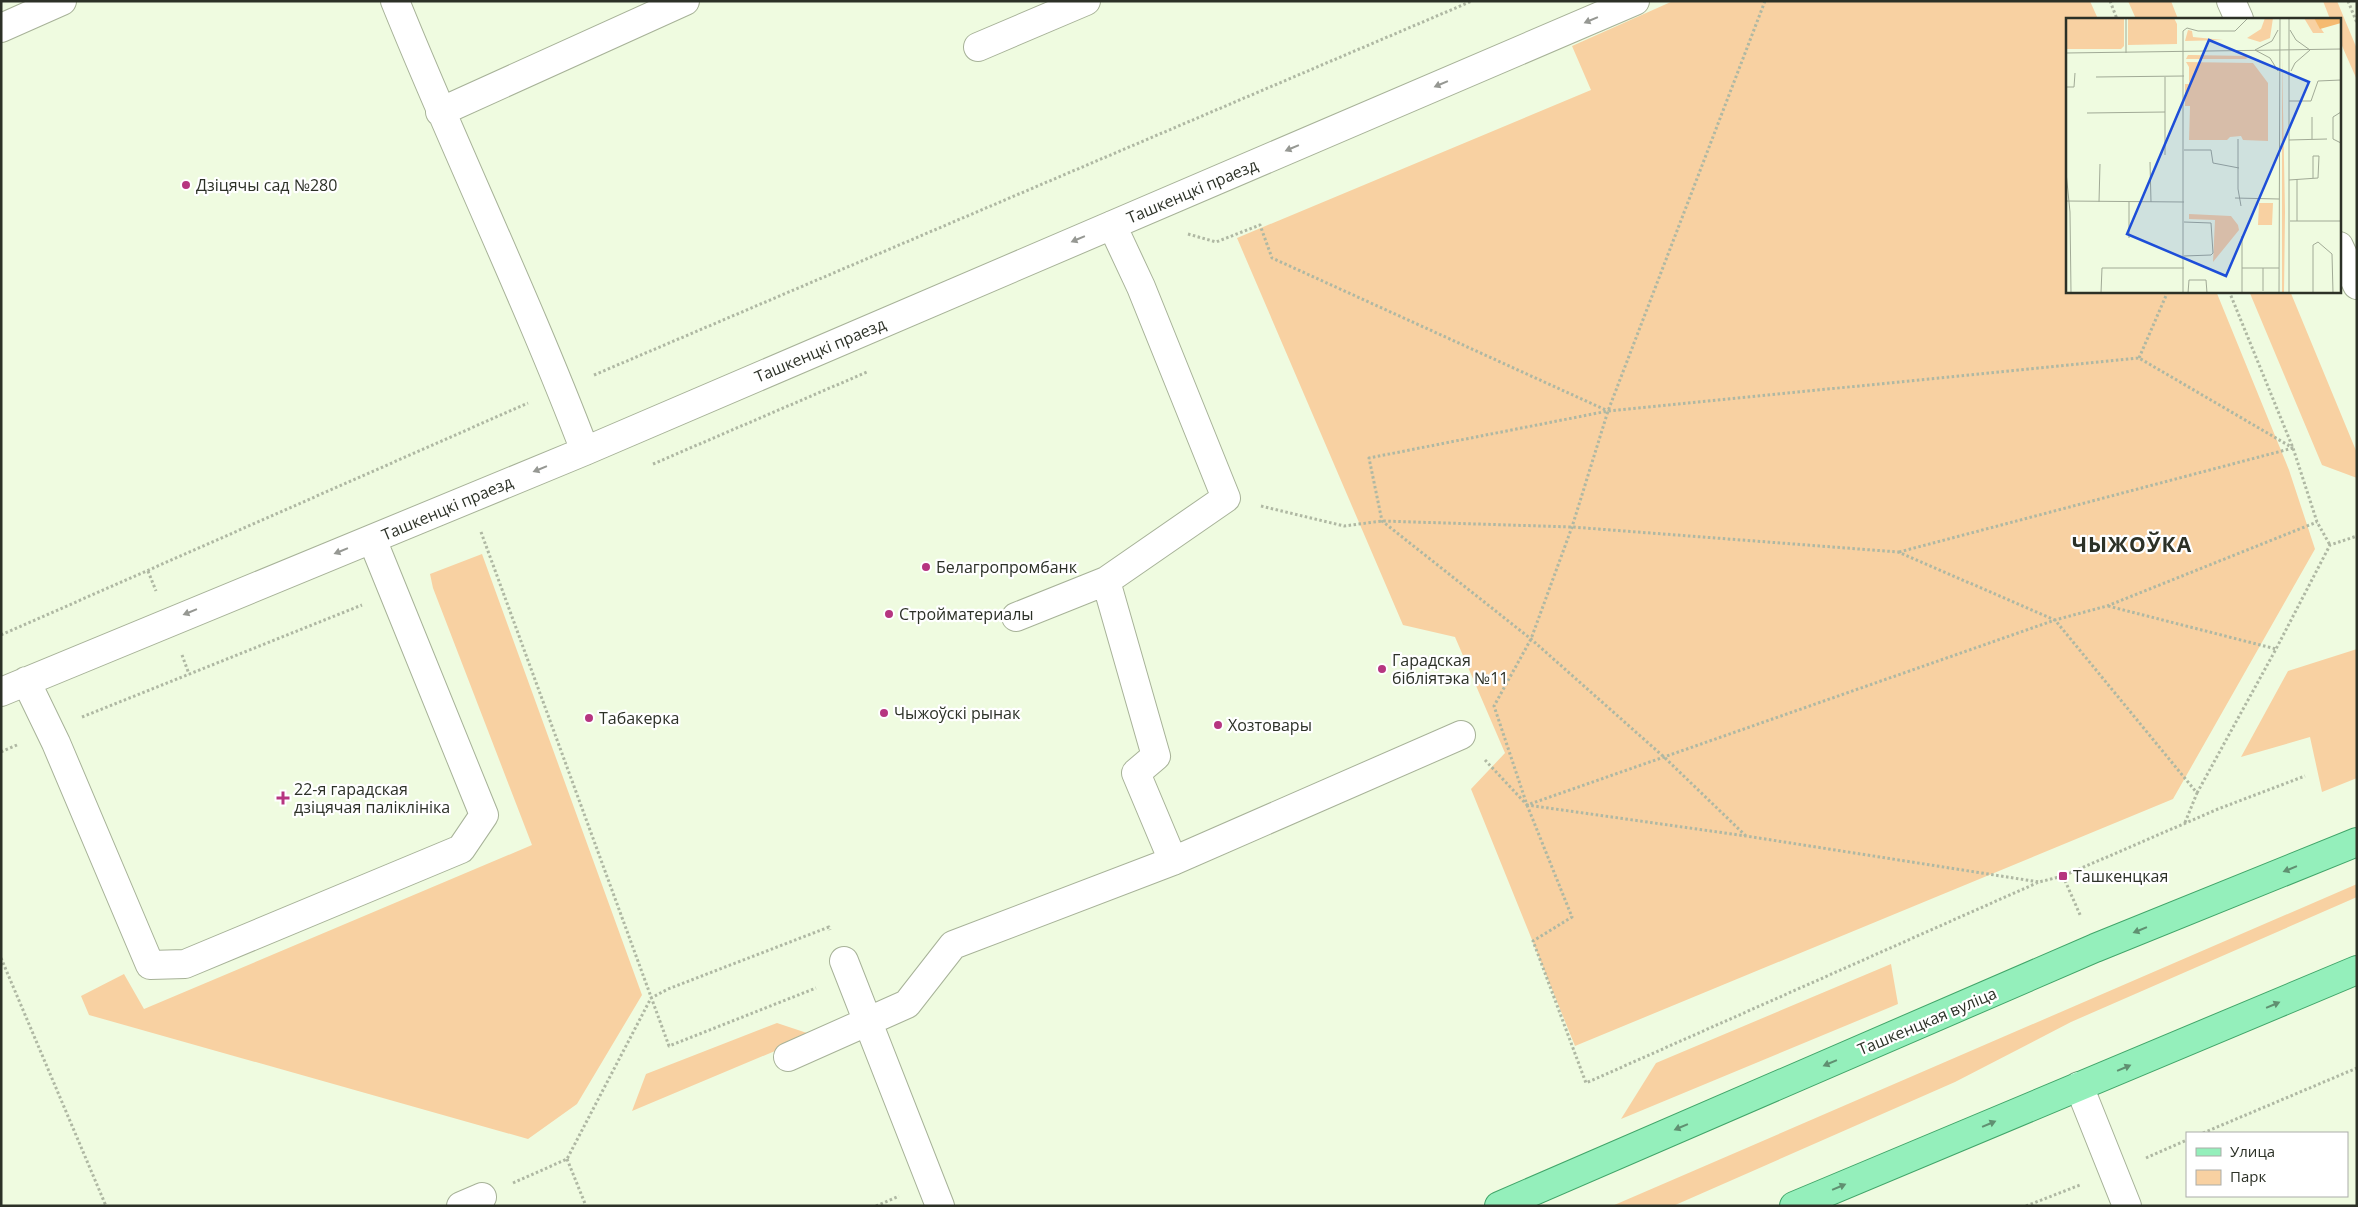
<svg xmlns="http://www.w3.org/2000/svg" width="2358" height="1207" font-family="'Open Sans',sans-serif">
	<style>
		.green { fill: #f8d1a2 }
		.lines { fill: none; stroke-linecap: round; stroke-linejoin: round }
		.minor-casing { stroke: #a7b298; stroke-width: 30 }
		.major-casing { stroke: #41a569; stroke-width: 30 }
		.path { stroke: #afb8a3; stroke-width: 3; stroke-dasharray: 2.5 2.5; stroke-linecap: butt }
		.minor { stroke: #fff; stroke-width: 28 }
		.major { stroke: #94efbb; stroke-width: 28 }
		.oneway { fill: #969893 }
		.oneway2 { fill: #609071 }
		.poi-dot { fill: #b63580; stroke: #fff; stroke-width: 2 }
		.labels { text-anchor: middle; dominant-baseline: central; stroke-width: 4.5; stroke-linejoin: round; paint-order: stroke }
		.poi-label { font-size: 16px; fill: #2c3127; stroke: #fff; text-anchor: start }
		.street-label { font-size: 16px; fill: #2c3127; stroke: #fff }
		.district-label { font-size: 21px; font-weight: bold; letter-spacing: 1px; fill: #2c3127; stroke: #fff }
		.inset-road { fill: none; stroke: #a1aa96; stroke-width: 1 }
		.view { fill: #1d4ed8; fill-opacity: 0.15; stroke: #1d4ed8; stroke-width: 2.5 }
		.inset-edge { fill: none; stroke: #2c3127; stroke-width: 2.5 }
	</style>
	<rect width="100%" height="100%" fill="#effbe0"/>
	<path class="green" d="M1673,1H2090L2098,19H2067V291H2216L2289,470L2315,549L2173,799L1575,1046L1471,789L1505,753L1455,637L1403,625L1237,238L1591,90L1572,46Z
		M2128,1H2171L2178,19H2136Z
		M2323,1H2337L2357,49V80L2339,39V19H2330Z
		M2249,291H2290L2357,453V478L2322,465Z
		M482,554L642,995L577,1104L528,1139L89,1015L81,996L124,974L144,1009L532,845L433,588L430,574Z
		M2357,649V778L2322,792L2310,737L2241,757L2288,671Z
		M2357,884V897L2071,1022L1955,1082L1673,1206H1612Z
		M1891,964L1898,1004L1621,1119L1656,1063Z
		M777,1023L813,1035L632,1111L646,1074Z"/>
	<g class="lines">
		<g class="minor-casing">
			<path id="minor" d="M395,1C456,152 527,299 585,451
				M2231,1L2239,19
				M1,28L62,1
				M978,47L1086,1
				M440,112L685,1
				M1112,225L1141,287L1226,498L1106,581L1156,756L1136,773L1173,861
				M2339,246L2357,285
				M1016,617L1106,581
				M26,681L56,743L150,965L185,964L461,849L484,815L372,539
				M1,692L585,451L1635,1
				M844,961L940,1206
				M788,1057L907,1004L953,945L1173,861L1461,735
				M2079,1086L2127,1206
				M461,1206L482,1197"/>
		</g>
		<g class="major-casing">
			<path id="major" d="M1499,1206L2095,948L2357,842
				M1794,1206L2357,970"/>
		</g>
		<path class="path" d="M1765,1L1608,411L1572,527L1531,639L1494,706L1527,805L1746,836L2039,882
			M2110,1L2117,19
			M2348,1L2357,23
			M1188,234L1216,242L1260,225L1272,258L1608,411
			M2229,291L2293,448L2317,522L2330,545
			M2139,358L2168,291
			M594,375L1472,1
			M653,464L867,372
			M1261,506L1344,526L1382,521L1572,527L1898,552L2055,620L2197,793L2184,825
			M481,532L669,1046L816,988
			M1899,552L2293,448
			M148,571L156,591
			M2108,606L2276,649
			M1,635L528,403
			M182,655L189,674
			M82,717L362,605
			M1,752L17,745
			M1485,760L1527,805L2055,620L2107,606L2317,522
			M2197,793L2276,649L2330,545L2357,536
			M1527,805L1572,917L1533,941L1586,1083L2039,882L2063,876L2218,809L2305,776
			M1746,836L1664,757L1531,639L1382,521L1369,458L1608,411L2139,358L2293,448
			M2063,876L2081,917
			M1,958L106,1206
			M2203,1133L2357,1068
			M2146,1158L2187,1140
			M567,1159L586,1206
			M513,1183L567,1159L651,998L668,989L829,927L830,930
			M876,1206L899,1196
			M2026,1206L2080,1185"/>
		<use href="#minor" class="minor"/>
		<use href="#major" class="major"/>
	</g>
	<defs><path id="oneway-solid" d="M-6-.8H1V-3.2L6.5 0L1 3.2V.8H-6Z" transform="scale(1.25)"/></defs>
	<g class="oneway">
		<use href="#oneway-solid" transform="translate(1591 20) rotate(157)"/>
		<use href="#oneway-solid" transform="translate(1441 84) rotate(157)"/>
		<use href="#oneway-solid" transform="translate(1292 148) rotate(157)"/>
		<use href="#oneway-solid" transform="translate(1078 239) rotate(157)"/>
		<use href="#oneway-solid" transform="translate(540 469) rotate(158)"/>
		<use href="#oneway-solid" transform="translate(341 551) rotate(158)"/>
		<use href="#oneway-solid" transform="translate(190 612) rotate(158)"/>
	</g>
	<g class="oneway2">
		<use href="#oneway-solid" transform="translate(2290 869) rotate(158)"/>
		<use href="#oneway-solid" transform="translate(2140 930) rotate(158)"/>
		<use href="#oneway-solid" transform="translate(2273 1005) rotate(-23)"/>
		<use href="#oneway-solid" transform="translate(1830 1063) rotate(157)"/>
		<use href="#oneway-solid" transform="translate(2124 1068) rotate(-23)"/>
		<use href="#oneway-solid" transform="translate(1989 1124) rotate(-23)"/>
		<use href="#oneway-solid" transform="translate(1681 1127) rotate(157)"/>
		<use href="#oneway-solid" transform="translate(1839 1187) rotate(-23)"/>
	</g>
	<g class="poi-dot">
		<circle cx="186" cy="185" r="5"/>
		<circle cx="926" cy="567" r="5"/>
		<circle cx="889" cy="614" r="5"/>
		<circle cx="1382" cy="669" r="5"/>
		<circle cx="884" cy="713" r="5"/>
		<circle cx="589" cy="718" r="5"/>
		<circle cx="1218" cy="725" r="5"/>
		<path d="M280.5 790.5h5v5h5v5h-5v5h-5v-5h-5v-5h5z"/>
		<rect x="2058" y="871" width="10" height="10" rx="2.5"/>
	</g>
	<g class="labels">
		<g class="poi-label">
			<text x="196" y="185">Дзіцячы сад №280</text>
			<text x="936" y="567">Белагропромбанк</text>
			<text x="899" y="614">Стройматериалы</text>
			<text x="1392" y="660">Гарадская<tspan x="1392" dy="18">бібліятэка №11</tspan></text>
			<text x="894" y="713">Чыжоўскі рынак</text>
			<text x="599" y="718">Табакерка</text>
			<text x="1228" y="725">Хозтовары</text>
			<text x="294" y="789">22-я гарадская<tspan x="294" dy="18">дзіцячая паліклініка</tspan></text>
			<text x="2073" y="876">Ташкенцкая</text>
		</g>
		<g class="street-label">
			<text transform="translate(1192 191) rotate(-23)">Ташкенцкі праезд</text>
			<text transform="translate(820 350) rotate(-23)">Ташкенцкі праезд</text>
			<text transform="translate(447 508) rotate(-23)">Ташкенцкі праезд</text>
			<text transform="translate(1927 1021) rotate(-23)">Ташкенцкая вуліца</text>
		</g>
		<g class="district-label">
			<text x="2132" y="544">ЧЫЖОЎКА</text>
		</g>
	</g>
	<g transform="translate(2066 18)">
		<rect width="275" height="275" fill="#effbe0"/>
		<path d="M0,0H58V28L55,31H0ZM62,0H108L111,6V26L62,27ZM199,0H207L204,20L194,24L181,20L195,11ZM238,0H248L258,15H247ZM122,12L126,13L127,19L157,22L119,23ZM122,37H125L183,38L180,41H120ZM216,39L219,194L218,275H216ZM120,44L187,45L202,65V123L177,122L175,118L164,119L161,122H123L124,88H119V66H123V49ZM193,185H207L206,207H192ZM123,196L165,198L172,207L173,212L147,244L149,202L123,201Z" fill="#f8d1a2"/>
		<path d="M248,0H275V5L254,11Z" fill="#f5ba70"/>
		<path class="inset-road" d="M60,0V35M224,12L230,22L244,32M189,32L206,23L212,12M189,32L204,40L212,53M213,32L275,31M0,35L213,32M225,53L229,45L244,32M30,59L118,58M99,59V137M0,69H8L9,55M223,83H245L252,63L275,62M275,94L267,99V121L275,125M21,95L99,94M246,99V121M172,121V171L175,188M223,122L261,121M118,132H145L147,145L173,150M84,144L85,184M0,154L4,194L5,275M231,161V203M223,162L252,160L253,138H247V160M169,180L213,181M0,183L118,184M63,183V220M33,184L34,146M224,203H275M118,238L145,237L147,235L145,205L118,204M176,250H213M197,273V250M35,275L36,250H118M117,275V13L121,10L132,13H169L182,0M122,275L123,262H140L141,275M176,275V218M213,275L214,0M223,275V0M247,275V227L252,224L266,236L267,275"/>
		<path class="view" d="M143,22L243,64L160,258L61,216Z"/>
		<rect width="275" height="275" class="inset-edge"/>
	</g>
	<rect width="2358" height="1207" fill="none" stroke="#2c3127" stroke-width="5"/>
	<rect x="2186" y="1132" width="162" height="65" fill="#ffffff" stroke="#abada9"/>
	<rect x="2196" y="1148" width="25" height="8" fill="#94efbb" stroke="#abada9"/>
	<text x="2230" y="1157" font-size="15" fill="#2c3127">Улица</text>
	<rect x="2196" y="1170" width="25" height="15" fill="#f8d1a2" stroke="#abada9"/>
	<text x="2230" y="1182" font-size="15" fill="#2c3127">Парк</text>
</svg>
